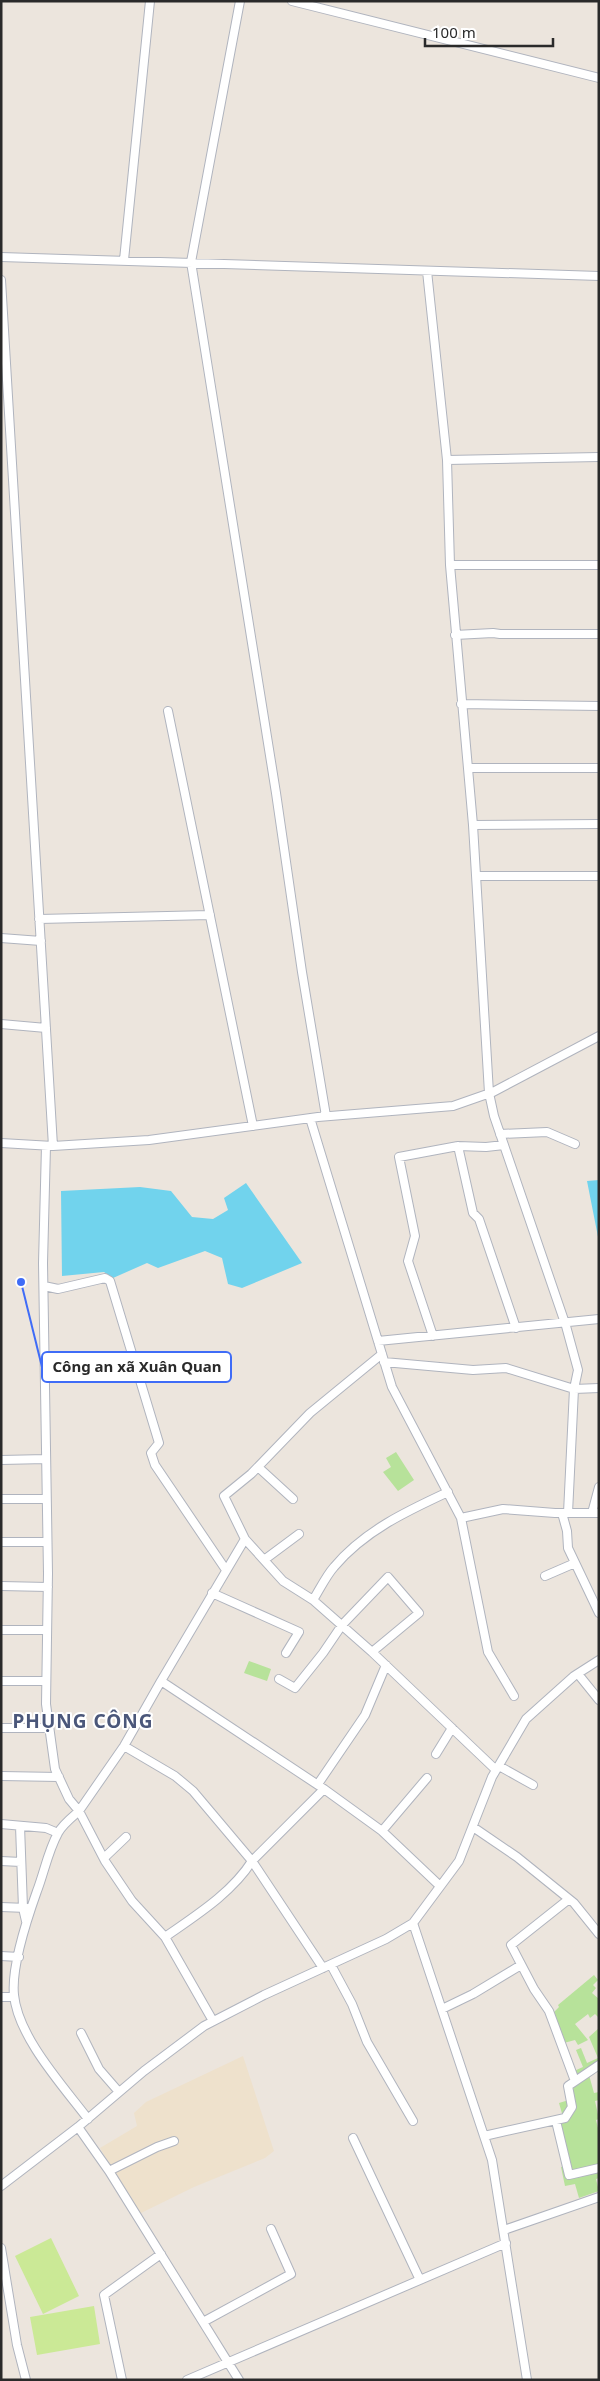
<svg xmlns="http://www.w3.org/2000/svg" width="600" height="2381" font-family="'Noto Sans',sans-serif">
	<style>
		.education { fill: #eee1cc }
		.green { fill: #b7e29a }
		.pitch { fill: #cbe996 }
		.water { fill: #71d3ed }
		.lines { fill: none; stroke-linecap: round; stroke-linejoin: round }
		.street-casing { stroke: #b0b4be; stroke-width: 10 }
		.street { stroke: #fff; stroke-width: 8 }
		.labels { text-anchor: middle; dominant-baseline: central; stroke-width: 4; stroke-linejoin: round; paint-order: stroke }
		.district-label { font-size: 19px; font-weight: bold; letter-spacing: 1px; fill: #4b577a; stroke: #fff }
		.leader { fill: none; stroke: #3f6cf7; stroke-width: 2 }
		.callout-dot { fill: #3f6cf7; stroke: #fff; stroke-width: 2 }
		.callout { fill: #fff; stroke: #3f6cf7; stroke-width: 2 }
		.callout-label { font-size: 15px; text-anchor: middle; font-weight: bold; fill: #2a2a2a }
	</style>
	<rect width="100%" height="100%" fill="#ece5dd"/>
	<path class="education" d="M243,2056L274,2151L265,2158L194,2187L139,2214L100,2148L137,2126L134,2113L146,2102Z"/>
	<path class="green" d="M396,1452L414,1480L398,1491L383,1472L391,1467L386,1458Z
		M249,1661L271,1669L267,1681L244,1673Z
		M594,1975L598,1980L593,1985L596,1988L592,1993L599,1999V2018L595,2014L590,2018L588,2014L575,2024L588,2040L578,2045L575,2040L564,2043L553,2013L559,2007L558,2005Z
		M599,2028V2063L576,2078L574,2071L583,2067L576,2050L581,2048L587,2063L598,2058L589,2037Z
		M589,2075L594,2093L599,2092V2100L595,2101L599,2119L596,2120L599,2132V2178L596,2179L599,2191L579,2198L575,2184L565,2186L561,2167L569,2165L557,2119L563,2117L559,2103L572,2099L569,2088Z"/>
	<path class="pitch" d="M51,2238L79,2296L43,2314L15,2256Z
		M94,2306L100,2344L37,2355L30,2317Z"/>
	<path class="water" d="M599,1180V1242L587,1181Z
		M246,1183L302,1263L242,1288L228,1284L222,1258L205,1251L158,1268L147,1263L113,1278L104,1272L62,1276L61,1191L140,1187L171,1191L192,1217L213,1219L228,1210L224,1198Z"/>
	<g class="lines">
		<g class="street-casing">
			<path id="street" d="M240,1L191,262L276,793L302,972L326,1116
				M292,1L599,78
				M1,257L599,276
				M124,260L150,1
				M427,271L447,460L450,565L473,825L489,1093L494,1116L566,1326L578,1370L574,1389L568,1513
				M1,280L53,1146
				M447,460L599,457
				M450,565H599
				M455,635L493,633L500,634H599
				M461,704L599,706
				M168,711L253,1126
				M468,768H599
				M473,825L599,824
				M476,876H599
				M39,919L210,915
				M1,938L41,941
				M1,1024L46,1028
				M310,1118L392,1387L461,1518L488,1652L514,1696
				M500,1134L547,1132L575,1144
				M1,1143L53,1146L149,1140L318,1117L453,1106L493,1092L599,1036
				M46,1146L43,1263L48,1573L46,1704L55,1769L69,1799L79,1811L124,1746L161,1681
				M458,1146L473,1213L479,1219L516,1328
				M44,1286L58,1289L105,1278L110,1281L159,1443L151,1453L155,1465L226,1570
				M433,1336L408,1261L415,1236L399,1157L458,1146L486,1147L504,1145
				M378,1341L599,1319
				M384,1362L473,1370L506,1368L574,1389L599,1388
				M1,1460L46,1459
				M258,1467L293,1499
				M448,1492C407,1511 364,1531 334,1567C326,1576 320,1589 313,1600L372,1652L496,1770
				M1,1499H46
				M562,1513L567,1531L568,1548L599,1613
				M592,1513L599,1487
				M461,1518L503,1509L555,1513H599
				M1,1542H47
				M264,1560L299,1534
				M545,1576L575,1563
				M1,1586L48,1587
				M212,1593L299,1632L286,1653
				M313,1600L283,1581L245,1539L224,1496L251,1474L310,1413L382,1354
				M1,1630H47
				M578,1674L599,1700
				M279,1679L295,1688L323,1653L342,1625L388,1577L419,1613L372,1652
				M1,1681H46
				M1,1728H49
				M124,1746L175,1776L193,1791L252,1861L323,1968
				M436,1754L452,1728
				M499,1766L533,1785
				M1,1776L59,1777
				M318,1784L365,1715L386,1665
				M324,1789L382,1831L440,1886
				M1,1824L46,1828L58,1833
				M20,1826L23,1908L26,1921
				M473,1827L517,1857L574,1903L599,1934
				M382,1831L427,1778
				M104,1858L126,1837
				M1,1861L21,1862
				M569,1899L511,1945L534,1989L549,2011L575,2081
				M1,1907L27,1908
				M413,1923L492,2160L527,2380
				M1,1956L19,1957
				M331,1965L352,2004L367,2042L413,2121
				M1,1997H14
				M442,2009L473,1994L521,1965
				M213,2021L165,1937C195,1916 232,1893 252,1861L324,1789L161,1681L245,1539
				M81,2033L99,2069L119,2092
				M88,2119C63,2086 18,2037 14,1995C11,1966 27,1919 37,1891C44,1873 48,1851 58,1833C62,1825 71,1818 79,1811L105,1861L132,1901L165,1937
				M556,2121L569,2175L599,2168
				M78,2127L109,2171L239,2380
				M484,2136L565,2118L572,2107L568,2086L599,2065
				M353,2138L420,2280
				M109,2171L157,2147L174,2141
				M1,2186L78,2127L144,2071L204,2026L264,1995L386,1939L413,1923L459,1861L492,1777L526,1719L574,1676L599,1660
				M504,2230L599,2197
				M1,2248L17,2345L26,2380
				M203,2322L291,2274L271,2229
				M122,2380L104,2295L161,2254
				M187,2380L506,2243"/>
		</g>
		<use href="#street" class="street"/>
	</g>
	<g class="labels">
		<g class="district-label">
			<text x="83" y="1721">PHỤNG CÔNG</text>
		</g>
	</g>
	<path class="leader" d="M21 1282L42 1367"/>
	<circle class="callout-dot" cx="21" cy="1282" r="5"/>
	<rect class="callout" x="42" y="1352" width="189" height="30" rx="5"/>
	<g class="callout-label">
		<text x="137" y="1372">Công an xã Xuân Quan</text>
	</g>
	<rect width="600" height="2381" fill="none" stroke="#2a2a2a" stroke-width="5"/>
	<path d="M425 38v8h128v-8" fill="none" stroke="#2a2a2a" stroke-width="2.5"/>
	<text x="432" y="38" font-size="15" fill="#2a2a2a" stroke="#ffffff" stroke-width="4" paint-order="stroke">100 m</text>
</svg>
